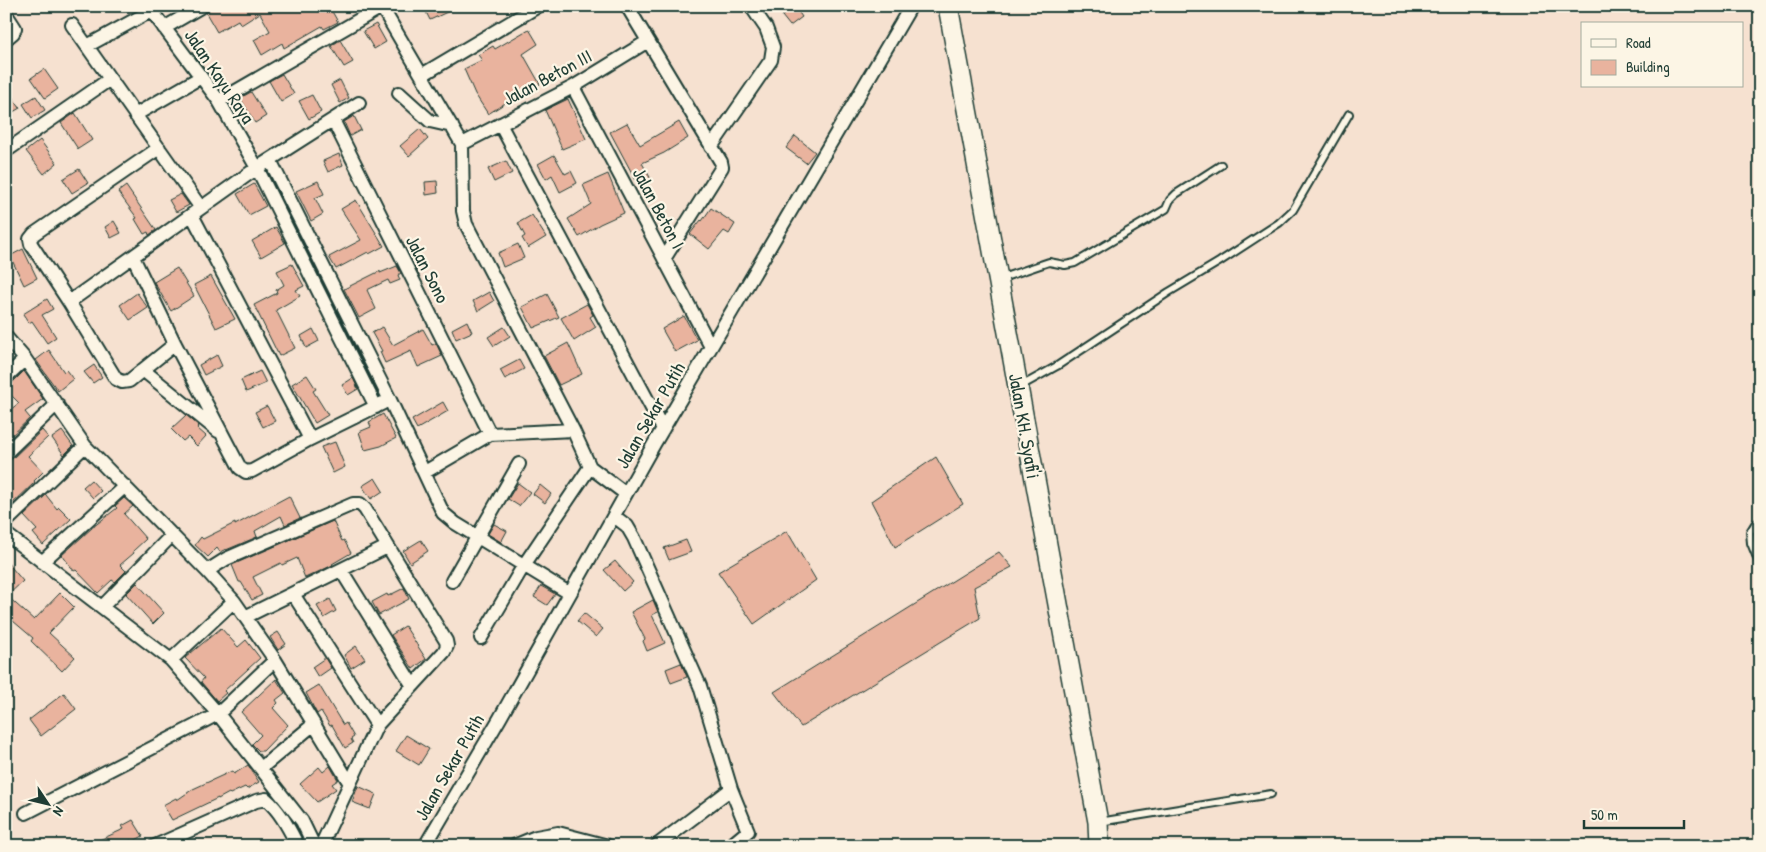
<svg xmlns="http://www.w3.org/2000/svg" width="1766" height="852" font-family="'Patrick Hand',sans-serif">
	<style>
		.building { fill: #e9b39e; stroke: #1f3d34 }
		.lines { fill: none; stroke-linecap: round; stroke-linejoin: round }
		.service-casing { stroke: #1f3d34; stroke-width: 10 }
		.minor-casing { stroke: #1f3d34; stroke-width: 16 }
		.secondary-casing { stroke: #1f3d34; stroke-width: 22 }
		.service { stroke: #fcf5e5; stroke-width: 6 }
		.minor { stroke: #fcf5e5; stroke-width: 12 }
		.secondary { stroke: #fcf5e5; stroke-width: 19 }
		.labels { text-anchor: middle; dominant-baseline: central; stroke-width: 4.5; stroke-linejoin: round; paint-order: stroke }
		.street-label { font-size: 19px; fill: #1f3d34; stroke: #fcf5e5 }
	</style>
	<rect width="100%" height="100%" fill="#f6e1d0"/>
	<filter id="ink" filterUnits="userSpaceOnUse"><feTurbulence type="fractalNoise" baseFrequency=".02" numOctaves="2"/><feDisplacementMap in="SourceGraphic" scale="10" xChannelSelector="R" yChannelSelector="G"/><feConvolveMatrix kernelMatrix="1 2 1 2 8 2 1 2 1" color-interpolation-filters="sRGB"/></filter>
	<g filter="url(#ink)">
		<path class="building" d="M214,6H329L338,22L324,29L322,26L284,48L282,43L262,55L254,40L270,31L260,13L241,25L238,20L217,32L206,13Z
			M423,6H460L430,20Z
			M795,7L802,17L790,26L782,16Z
			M376,24L386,42L374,49L363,31Z
			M529,29L538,44L523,54L540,84L522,94L523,95L508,104L507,102L488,114L475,94L464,69L482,60L478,55L493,46L495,49Z
			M340,40L353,62L344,67L331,46Z
			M44,69L58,89L45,98L31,78Z
			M282,74L294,94L281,102L269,81Z
			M340,80L349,98L340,103L331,85Z
			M6,88L20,108L6,116Z
			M251,92L266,116L255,123L240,98Z
			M312,95L321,112L309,119L299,101Z
			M36,96L45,110L32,118L23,104Z
			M568,99L586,139L562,149L545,110Z
			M75,113L92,140L78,149L61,123Z
			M354,116L361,130L350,136L344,122Z
			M679,122L688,138L664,153L642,163L652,181L640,188L610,132L627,123L640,145Z
			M420,129L428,139L409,156L400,146Z
			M795,136L815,152L806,163L786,148Z
			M40,140L57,163L44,174L26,151Z
			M339,154L343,165L328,172L323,161Z
			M554,155L565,174L571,171L577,183L560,192L552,175L546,179L538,164Z
			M506,161L512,173L494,182L488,169Z
			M79,169L88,183L72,193L63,179Z
			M608,174L624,213L600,224L579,237L568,219L591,204L583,185Z
			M318,181L324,194L315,198L323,214L311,221L296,191Z
			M437,181L438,193L426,195L425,182Z
			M254,184L266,206L249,215L237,194Z
			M126,186L156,230L149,235L148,232L144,234L135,219L137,218L118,192Z
			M181,194L189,205L176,212L169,200Z
			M356,200L384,246L369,254L368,252L336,269L329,257L361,240L341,209Z
			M711,208L735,224L729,234L724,231L709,249L690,234L701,220L702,221Z
			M532,215L546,237L528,248L522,238L525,236L518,223Z
			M114,221L121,233L111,238L105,227Z
			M276,227L285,243L261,257L252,241Z
			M518,244L524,258L503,267L498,253Z
			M23,249L37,278L24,285L10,256Z
			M292,264L304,286L296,290L300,296L276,310L295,348L279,356L254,305L277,293L276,290L284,285L277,271Z
			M397,266L401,273L398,275L400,280L390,284L388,280L367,290L376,309L359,318L344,289L380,271V273Z
			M177,268L194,296L171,311L154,282Z
			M211,276L235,319L216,328L194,285Z
			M489,292L494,301L478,311L473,301Z
			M137,293L148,308L130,320L120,305Z
			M547,294L559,317L533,328L522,307Z
			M47,299L53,309L42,315L56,337L47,343L32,321L29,323L23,314Z
			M587,304L593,315L590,317L596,327L574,341L561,318Z
			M684,316L697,340L675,352L662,329Z
			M467,321L472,332L456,339L452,329Z
			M382,327L393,345L423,329L432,345L436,343L442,356L418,367L411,351L385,363L380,352L382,351L372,333Z
			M504,327L510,336L494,346L488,337Z
			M313,329L319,341L306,348L301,336Z
			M568,343L582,374L559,385L544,356Z
			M49,350L64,372L66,370L73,379L58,391L36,360Z
			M217,355L222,366L204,375L199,365Z
			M519,360L524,369L505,379L500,370Z
			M94,365L102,377L93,383L84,372Z
			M24,371L43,399L25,412L30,418L6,441V413L19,403L6,390V385L12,383Z
			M260,371L266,383L246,392L241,380Z
			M307,375L316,389L313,391L328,415L315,423L292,384Z
			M353,378L358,389L348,395L342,385Z
			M443,402L448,411L417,429L412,420Z
			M267,406L275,421L263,427L255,412Z
			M383,414L396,438L381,446L365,450L359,432L371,427L369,422Z
			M186,415L199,426L197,428L206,436L197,446L188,437L183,441L171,429Z
			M42,430L48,437L28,456L43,472L34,481L35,482L6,510V461L12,459Z
			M62,431L73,446L64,455L52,438Z
			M335,442L345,467L333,473L321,447Z
			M936,457L963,504L895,547L871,501Z
			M375,478L383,491L371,499L362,486Z
			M91,480L101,491L93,498L83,487Z
			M518,483L530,492L519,506L508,499Z
			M540,485L551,494L545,503L533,494Z
			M46,495L57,509L59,507L71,519L43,545L33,533L37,530L24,516Z
			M289,496L300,518L285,525L281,516L255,531L257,537L226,550V549L220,552L217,548L208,557L195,545L201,537L203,539L235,523V525Z
			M124,498L133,506L124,514L146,539L133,551L134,553L120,565L126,571L115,582L112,580L98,593L76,570L74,571L62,555L93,527L117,508L115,506Z
			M333,521L342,541L344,540L351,553L332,564L333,565L305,578L297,558L282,565L281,563L253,577L262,595L252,600L241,582H239L232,565Z
			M494,524L507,531L501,542L488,534Z
			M787,531L816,580L754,624L718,572Z
			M421,540L428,551L410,563L403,551Z
			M686,540L691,552L669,560L664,548Z
			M999,552L1012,567L974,587L980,618L801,727L774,692Z
			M6,561L23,581L7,596L34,620L60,593L74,607L49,633L75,657L62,671L31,641L33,638L6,615Z
			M615,561L633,582L623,591L604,570Z
			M137,583L164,613L153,624L126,594Z
			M541,586L555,594L547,605L534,597Z
			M404,588L409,599L379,615L372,602L387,594L388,596Z
			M330,599L336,611L324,618L317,606Z
			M653,600L658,612L652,615L665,643L647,651L643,641L645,639L631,612Z
			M584,613L603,629L596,637L577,621Z
			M405,626L426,659L413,669L391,635Z
			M221,628L238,647L246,640L260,658L224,691L226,693L217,701L201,682L204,678L185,658Z
			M278,632L286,644L278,650L270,637Z
			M356,646L365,659L351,668L344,655Z
			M325,658L331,668L318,677L312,667Z
			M681,663L687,677L671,683L666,669Z
			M276,679L285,693L276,700L278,703L273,708L288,725L263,751H259L252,744L261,735L241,712Z
			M319,685L343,725L346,723L354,737L351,739L353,743L345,748L332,725L330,726L321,711L317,714L306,693Z
			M64,693L76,709L41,736L29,720Z
			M406,735L429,749L419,765L396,751Z
			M248,765L259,782L247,789L245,787L230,794L229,793L218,799V798L172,820L163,805L176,798L177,800L193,789L232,771L234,774Z
			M330,766L338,780L332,784L336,789L317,802L300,784L319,767L323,772Z
			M358,786L376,794L370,809L352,802Z
			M133,820L143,836L132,842L131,840L120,846H86L124,829L122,826Z"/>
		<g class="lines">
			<g class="service-casing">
				<path id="service" d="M999,279L1049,262L1065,265L1075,263L1166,209L1170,200L1176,194L1221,165
					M1021,386L1057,366L1169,292L1219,262L1279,223L1293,210L1349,114
					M1760,522L1755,524L1750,532L1751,543L1760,565
					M1099,822L1271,794"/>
			</g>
			<g class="minor-casing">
				<path id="minor" d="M148,6L219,101L257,168L376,407
					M381,6L462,144L463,211L466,224L573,430L590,467L626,494
					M627,6L721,162L722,167L664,259
					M6,14L15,28L13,33L6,39
					M72,25L201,208
					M164,28L202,6
					M87,46L151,11
					M422,75L538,6
					M573,87L711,347
					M399,93L430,121L452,126
					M219,101L383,6
					M135,115L201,77
					M333,120L490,434
					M500,124L663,429
					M462,144L573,87L648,41
					M711,147L771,60L773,47L766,28L751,6
					M159,148L34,234L30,239L31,244L69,302L116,379L122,382L129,381L175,344
					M6,151L110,79
					M270,160L390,400L443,513L455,523L569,593
					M192,215L310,439
					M133,257L175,344L240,468L246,472L252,471L310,439L383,403
					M69,302L257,168L359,103
					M6,337L25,359L85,446L207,571L234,601L275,660L349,782
					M143,370L218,431
					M6,377L25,359
					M6,453L57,404
					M425,472L490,434L573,430
					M614,516L627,526L634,538L700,686L731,789L748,831L730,846
					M6,522L85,446
					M6,534L171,660L218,714L302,821L314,846
					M42,562L125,486
					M341,570L413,686
					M207,571L226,559L353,504H360L365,509L446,641L447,646L444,652L377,725L321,846
					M452,581L519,464
					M293,594L377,725
					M102,607L172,535
					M245,617L387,547
					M481,638L524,565L590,467
					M171,660L234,601
					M261,768L314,724
					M26,813L218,714L275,660
					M155,846L256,801L266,799C281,812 289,829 298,846
					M425,846L500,718L654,444L911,6
					M514,846L536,837L558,833L608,846
					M656,846L731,789"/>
			</g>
			<g class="secondary-casing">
				<path id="secondary" d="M948,6L1098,822L1099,846"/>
			</g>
			<use href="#service" class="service"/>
			<use href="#minor" class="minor"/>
			<use href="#secondary" class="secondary"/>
		</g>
	</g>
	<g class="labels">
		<g class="street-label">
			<text transform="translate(220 76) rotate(56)">Jalan Kayu Raya</text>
			<text transform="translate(547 77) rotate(-28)">Jalan Beton III</text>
			<text transform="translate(659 208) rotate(62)">Jalan Beton I</text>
			<text transform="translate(428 269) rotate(63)">Jalan Sono</text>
			<text transform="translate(650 415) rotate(-60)">Jalan Sekar Putih</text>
			<text transform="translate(1025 426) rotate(80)">Jalan KH. Syafi'i</text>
			<text transform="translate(449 767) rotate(-60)">Jalan Sekar Putih</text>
		</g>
	</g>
	<rect width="1766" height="852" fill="none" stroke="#fcf5e5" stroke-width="25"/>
	<rect x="12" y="12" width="1741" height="827" fill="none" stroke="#1f3d34" stroke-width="2" filter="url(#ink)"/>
	<rect x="1581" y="22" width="162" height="65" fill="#fcf5e5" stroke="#a4ab9e"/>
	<rect x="1591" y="39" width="25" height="8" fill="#fcf5e5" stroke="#a4ab9e"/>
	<text x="1626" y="48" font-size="15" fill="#1f3d34">Road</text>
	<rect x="1591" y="60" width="25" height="15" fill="#e9b39e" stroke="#a4ab9e"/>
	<text x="1626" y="72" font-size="15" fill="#1f3d34">Building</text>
	<g transform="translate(48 804) rotate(125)" stroke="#fcf5e5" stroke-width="4" paint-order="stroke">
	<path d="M0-4L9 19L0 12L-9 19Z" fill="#1f3d34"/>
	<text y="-8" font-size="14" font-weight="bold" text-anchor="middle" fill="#1f3d34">N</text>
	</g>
	<path d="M1584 820v8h100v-8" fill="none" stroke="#1f3d34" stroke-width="2.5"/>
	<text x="1591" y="820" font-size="15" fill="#1f3d34" stroke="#fcf5e5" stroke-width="4" paint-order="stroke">50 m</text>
</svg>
